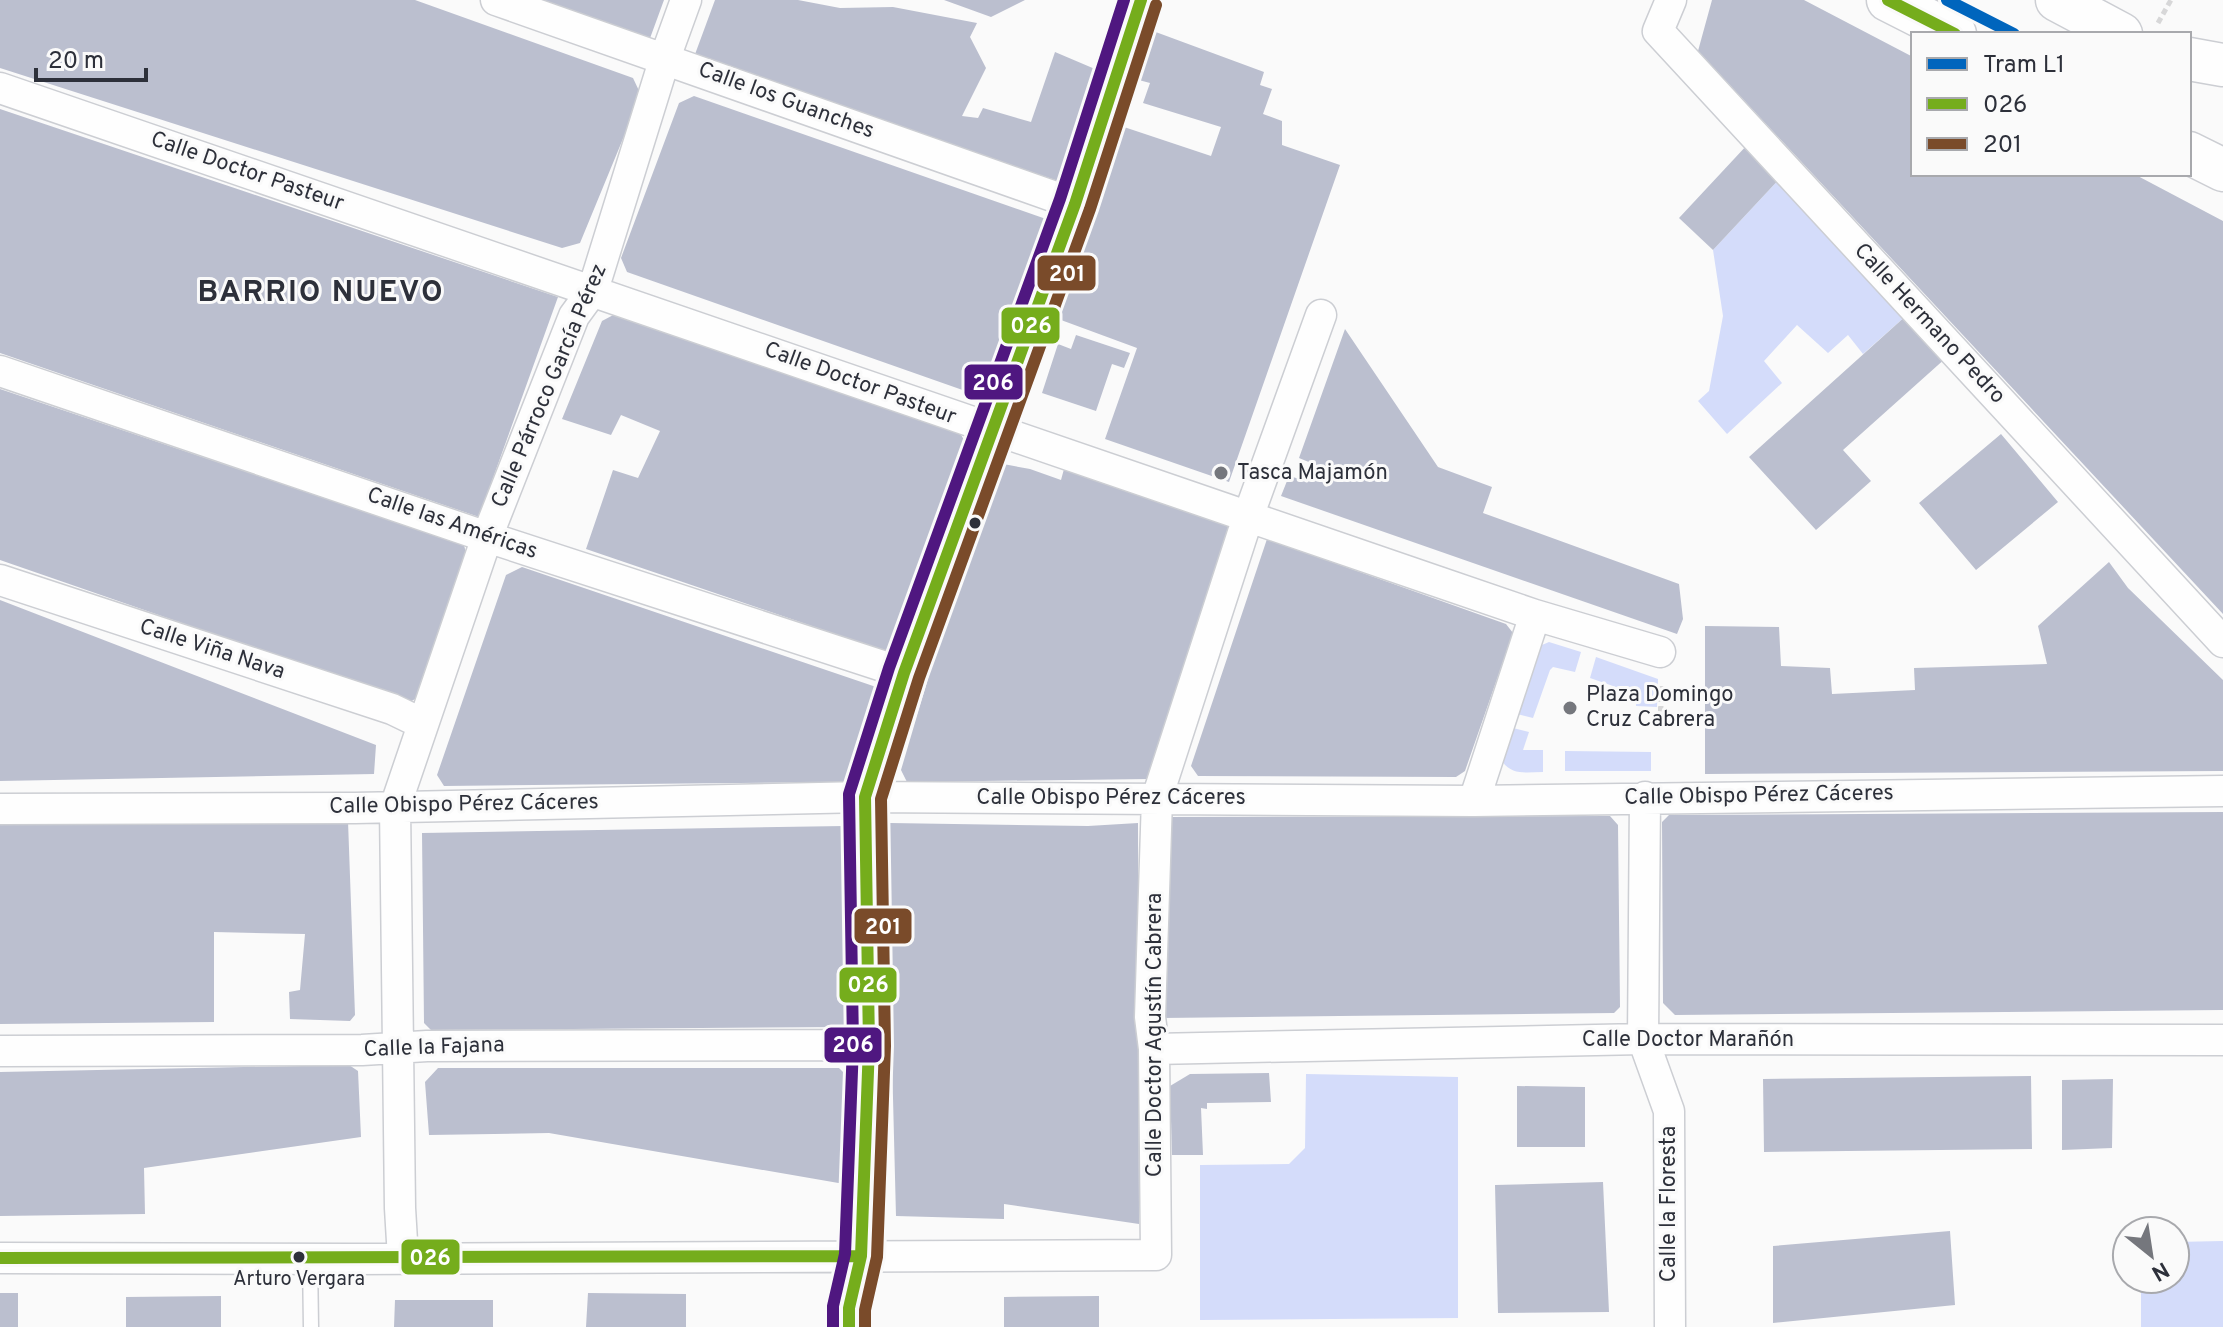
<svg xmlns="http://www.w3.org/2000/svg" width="2223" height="1327" font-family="Overpass,sans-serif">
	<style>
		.green { fill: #d4dcfa }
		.building { fill: #bbbfcf }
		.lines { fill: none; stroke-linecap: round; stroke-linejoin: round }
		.lane-casing { stroke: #ccced3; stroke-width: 17 }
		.street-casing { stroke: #ccced3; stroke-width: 33 }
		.secondary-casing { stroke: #ccced3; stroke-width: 45 }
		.path { stroke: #d7d7d8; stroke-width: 5; stroke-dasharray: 6 4; stroke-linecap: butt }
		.lane { stroke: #fefefe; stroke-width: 14 }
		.street { stroke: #fefefe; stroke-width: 30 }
		.secondary { stroke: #fefefe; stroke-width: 42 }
		.bus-1-casing { stroke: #fafafa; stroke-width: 18 }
		.bus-2-casing { stroke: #fafafa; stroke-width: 18 }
		.bus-3-casing { stroke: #fafafa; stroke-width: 18 }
		.bus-1 { stroke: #75ad1c; stroke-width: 12 }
		.bus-2 { stroke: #7a4b2a; stroke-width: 12 }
		.bus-3 { stroke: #4f1780; stroke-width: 12 }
		.tram-1-casing { stroke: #fafafa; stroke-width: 18 }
		.tram-1 { stroke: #0065bd; stroke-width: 12 }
		.poi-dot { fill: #75777d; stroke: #fafafa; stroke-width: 3 }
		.bus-dot { fill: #2d303a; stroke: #fafafa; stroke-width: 3 }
		.labels { text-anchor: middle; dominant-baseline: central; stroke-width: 6; stroke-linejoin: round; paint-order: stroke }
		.bus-label { font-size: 20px; fill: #2d303a; stroke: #fafafa }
		.street-label { font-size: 22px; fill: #2d303a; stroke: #fafafa }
		.poi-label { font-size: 22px; fill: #2d303a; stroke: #fafafa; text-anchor: start }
		.district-label { font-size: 30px; font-weight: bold; letter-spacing: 2px; fill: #2d303a; stroke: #fafafa }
		.line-badge { stroke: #fafafa; stroke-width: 3 }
		.badge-label { font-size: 22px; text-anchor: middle; font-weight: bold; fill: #fff }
	</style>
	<rect width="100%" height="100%" fill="#fafafa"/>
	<path class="green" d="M1782,176L1908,314L1863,354L1848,335L1828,353L1797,325L1764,361L1782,383L1727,434L1698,401L1709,391L1723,316L1713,250Z
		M1549,642L1581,652L1575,672L1553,667L1550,670L1533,718L1513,713L1535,648Z
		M1596,657L1658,679L1657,707L1636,706V694L1590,678Z
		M1509,727L1529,732L1523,750H1543V772C1527,772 1512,776 1502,761Z
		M1565,751L1651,752V771H1565Z
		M1306,1074L1458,1077V1318L1200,1320V1165L1289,1164L1305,1148Z
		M2223,1241V1327H2141V1279H2175V1242Z"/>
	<path class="building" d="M0,0H415L633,78L641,95L580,243L562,248L0,68Z
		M529,0H664L649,41Z
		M715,0H798L840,8L893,7L977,23L970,37L986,68L962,116L978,118L983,108L1031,122L1055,52L1102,72L1066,177L1058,181L694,57Z
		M944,0H1025L991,17Z
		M1712,0H1804L1913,57V174H2134L2223,221V614L1698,51Z
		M1153,31L1264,72L1260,85L1272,89L1263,114L1282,121V145L1340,165L1229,482L1105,439L1137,348L1042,313L1112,123L1211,156L1221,127L1143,103L1150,83L1135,79Z
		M694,96L1046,219L1050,233L991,400L627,272L621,258L679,103Z
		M0,109L558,297L479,517L0,353Z
		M1748,144L1782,176L1713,250L1679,218Z
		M617,313L960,433L968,447L902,642L885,651L586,549L613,470L638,478L660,431L621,415L611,435L562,419L602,321Z
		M1908,314L1947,357L1843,450L1871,481L1816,530L1749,457Z
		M1345,329L1438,467L1492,487L1483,513L1679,584L1683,619L1677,634L1281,496L1289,476L1307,481L1316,465L1299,458Z
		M1076,335L1130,353L1124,368L1112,364L1096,411L1042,393L1058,344L1071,349Z
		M0,389L464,545L468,561L425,693L410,702L0,560Z
		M2001,434L2058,502L1976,570L1919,503Z
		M998,463L1030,469L1061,480L1064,469L1231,526L1149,779L907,782L901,770L974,523Z
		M1267,539L1506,624L1513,633L1465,771L1456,777L1198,776L1191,766Z
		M2109,562L2128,588L2223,680V771L1705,774V626L1779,627L1781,666L1830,668L1832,694L1915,690L1914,668L2047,664L2038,626Z
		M522,567L882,689L855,774L846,782L444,786L437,775L506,575Z
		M0,600L376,745L374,774L0,781Z
		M2223,812V1010L1675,1015L1663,1003L1662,822L1669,815Z
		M1610,816L1618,825L1620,1007L1614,1013L1162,1018L1167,817Z
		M348,821L355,1015L350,1021L290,1019L289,992L300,990L305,934L214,932V1022L0,1024V822Z
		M890,823L1088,826L1138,823L1139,1224L1004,1204V1219L896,1216L889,940Z
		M844,826L847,1027L431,1030L424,1023L422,833Z
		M349,1065L358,1071L361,1137L144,1168L145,1214L0,1216V1072Z
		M438,1068H839L847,1076L850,1185L549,1133L429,1135L425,1082Z
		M1269,1073L1271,1102L1207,1103V1109L1201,1108L1203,1155H1172L1170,1086L1190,1074Z
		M2031,1076L2032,1149L1764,1152L1763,1079Z
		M2113,1079L2112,1148L2062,1150V1080Z
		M1517,1086L1585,1087V1147H1517Z
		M1603,1182L1609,1312L1498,1313L1495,1185Z
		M1950,1231L1955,1305L1773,1323V1246Z
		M0,1293H18V1327H0Z
		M588,1293L686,1294V1327H586Z
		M221,1296V1327H126V1297Z
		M1099,1296V1327H1004V1297Z
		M395,1300H493V1327H394Z"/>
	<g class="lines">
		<g class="lane-casing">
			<path id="lane" d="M310,1259L311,1327"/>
		</g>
		<g class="street-casing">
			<path id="street" d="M496,0L1075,204
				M1671,0L1658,31L2223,642
				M0,88C512,262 1023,440 1535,615L1474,801
				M0,371L487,537L904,673
				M0,580L392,709L423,724
				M1535,615L1660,652
				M1645,797L1643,1039L1669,1111L1670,1327
				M0,809L355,808L865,797L1474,801L2223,791
				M1154,1049L1643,1039L2223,1040
				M0,1051L362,1050L427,1046L869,1045
				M0,1258L352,1259L1156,1255L1154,1049L1150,1017L1157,798L1248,517L1321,315
				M403,1258L400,1208L395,807L487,537L574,316L593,290L665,58L686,0
				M849,1327V1308L861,1256L869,1045L865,797L904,673L1075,204L1141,0"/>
		</g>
		<g class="secondary-casing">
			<path id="secondary" d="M1888,0L1955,34
				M2057,0L2121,34
				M2189,59L2223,65
				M2189,153L2223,170"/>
		</g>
		<path class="path" d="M2158,23L2171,0
			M1658,709H1661V685"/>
		<use href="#lane" class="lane"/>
		<use href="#street" class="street"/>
		<use href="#secondary" class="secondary"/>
		<g class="bus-1-casing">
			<path id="bus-1" d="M1888,0L1955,34
				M0,1258L861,1256
				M849,1327V1308L861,1256L869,1045L865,797L904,673L1075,204L1141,0"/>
		</g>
		<g class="bus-2-casing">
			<path id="bus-2" d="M865,1327V1310L877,1257L885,1046L881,799L919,678L1090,209L1156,5"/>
		</g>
		<g class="bus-3-casing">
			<path id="bus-3" d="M833,1327V1306L845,1254L853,1045L849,794L889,668L1060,199L1124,0"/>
		</g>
		<use href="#bus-1" class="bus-1"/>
		<use href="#bus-2" class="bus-2"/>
		<use href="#bus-3" class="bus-3"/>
		<g class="tram-1-casing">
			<path id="tram-1" d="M1947,0L2014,34"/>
		</g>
		<use href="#tram-1" class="tram-1"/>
	</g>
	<g class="poi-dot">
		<circle cx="1221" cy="473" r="8"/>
		<circle cx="1570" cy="708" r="8"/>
	</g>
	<g class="bus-dot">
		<circle cx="975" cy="523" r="7"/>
		<circle cx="299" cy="1257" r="7"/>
	</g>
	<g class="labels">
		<g class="bus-label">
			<text x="299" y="1280">Arturo Vergara</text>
		</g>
		<g class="street-label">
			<text transform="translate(786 101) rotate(20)">Calle los Guanches</text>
			<text transform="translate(247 172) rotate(19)">Calle Doctor Pasteur</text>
			<text transform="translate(1929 324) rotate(47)">Calle Hermano Pedro</text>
			<text transform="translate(860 384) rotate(20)">Calle Doctor Pasteur</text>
			<text transform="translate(550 386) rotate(-67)">Calle Párroco García Pérez</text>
			<text transform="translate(452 524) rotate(19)">Calle las Américas</text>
			<text transform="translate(212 650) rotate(18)">Calle Viña Nava</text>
			<text transform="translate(1759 796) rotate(-1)">Calle Obispo Pérez Cáceres</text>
			<text x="1111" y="798">Calle Obispo Pérez Cáceres</text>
			<text transform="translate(464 805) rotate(-1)">Calle Obispo Pérez Cáceres</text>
			<text transform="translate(1155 1035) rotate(-90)">Calle Doctor Agustín Cabrera</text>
			<text x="1688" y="1040">Calle Doctor Marañón</text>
			<text transform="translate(434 1048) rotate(-2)">Calle la Fajana</text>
			<text transform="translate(1669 1204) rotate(-90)">Calle la Floresta</text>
		</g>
		<g class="poi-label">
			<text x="1237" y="473">Tasca Majamón</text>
			<text x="1586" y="695">Plaza Domingo<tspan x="1586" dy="25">Cruz Cabrera</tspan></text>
		</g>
		<g class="district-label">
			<text x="321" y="293">BARRIO NUEVO</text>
		</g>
	</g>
	<g class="line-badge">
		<rect x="1036" y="254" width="61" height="38" rx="8" fill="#7a4b2a"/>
		<rect x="1000" y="306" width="61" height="39" rx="8" fill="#75ad1c"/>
		<rect x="963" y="363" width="61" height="38" rx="8" fill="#4f1780"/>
		<rect x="853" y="907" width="60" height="38" rx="8" fill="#7a4b2a"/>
		<rect x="838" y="966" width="60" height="38" rx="8" fill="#75ad1c"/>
		<rect x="823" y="1026" width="60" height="38" rx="8" fill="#4f1780"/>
		<rect x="400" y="1238" width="61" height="38" rx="8" fill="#75ad1c"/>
	</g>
	<g class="badge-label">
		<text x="1067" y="281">201</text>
		<text x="1031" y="333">026</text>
		<text x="993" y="390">206</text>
		<text x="883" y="934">201</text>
		<text x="868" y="992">026</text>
		<text x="853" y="1052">206</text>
		<text x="430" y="1265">026</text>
	</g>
	<rect x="1911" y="32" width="280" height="144" fill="#fafafa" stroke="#a8a9ad" stroke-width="2"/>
	<rect x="1927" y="58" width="40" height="12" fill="#0065bd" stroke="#a8a9ad" stroke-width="2"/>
	<text x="1983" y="72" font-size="24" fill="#2d303a">Tram L1</text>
	<rect x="1927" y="98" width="40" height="12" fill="#75ad1c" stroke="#a8a9ad" stroke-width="2"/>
	<text x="1983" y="112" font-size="24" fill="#2d303a">026</text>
	<rect x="1927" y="138" width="40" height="12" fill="#7a4b2a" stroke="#a8a9ad" stroke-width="2"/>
	<text x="1983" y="152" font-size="24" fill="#2d303a">201</text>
	<g transform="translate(2151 1255) rotate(150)"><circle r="38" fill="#fafafa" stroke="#a8a9ad" stroke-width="2"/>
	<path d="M0-6L14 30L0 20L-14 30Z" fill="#75777d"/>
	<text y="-12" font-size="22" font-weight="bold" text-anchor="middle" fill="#2d303a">N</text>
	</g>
	<path d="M36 68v12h110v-12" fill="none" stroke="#2d303a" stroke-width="4"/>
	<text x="48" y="68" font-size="24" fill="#2d303a" stroke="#fafafa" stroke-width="6" paint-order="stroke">20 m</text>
</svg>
